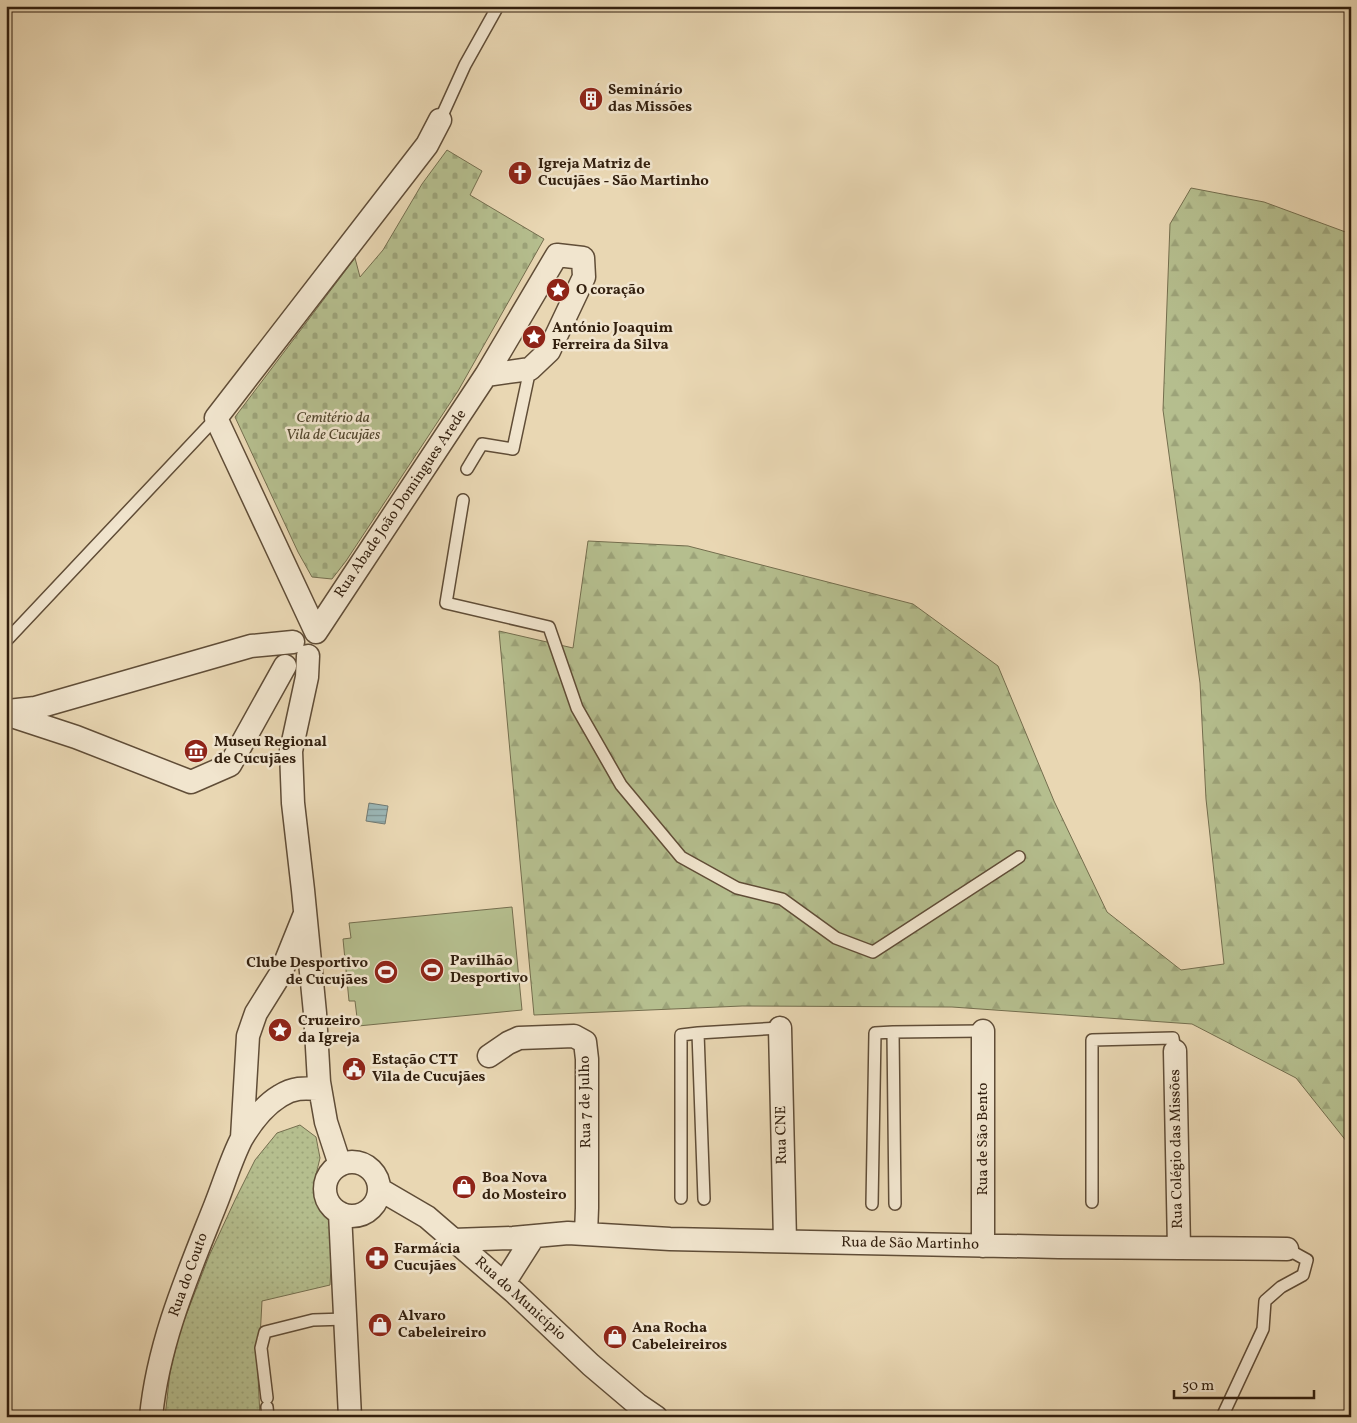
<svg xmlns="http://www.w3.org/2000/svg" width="1357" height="1423" font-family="Vollkorn,serif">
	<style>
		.grass { fill: url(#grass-dots); stroke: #746e4e }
		.forest { fill: url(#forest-firs); stroke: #746e4e }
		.cemetery { fill: url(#cemetery-stones); stroke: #746e4e }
		.pitch { fill: #b5be8e; stroke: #746e4e }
		.water { fill: url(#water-rules); stroke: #717a73 }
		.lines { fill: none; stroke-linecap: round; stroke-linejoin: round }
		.lane-casing { stroke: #604d37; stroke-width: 14 }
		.street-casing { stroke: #604d37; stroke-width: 25 }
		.lane { stroke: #f1e5ce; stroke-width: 11 }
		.street { stroke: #f1e5ce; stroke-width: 22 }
		.labels { text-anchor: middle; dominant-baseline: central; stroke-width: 5; stroke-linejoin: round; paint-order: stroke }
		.poi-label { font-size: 15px; font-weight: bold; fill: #321f0e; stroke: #f1e5ce; text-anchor: start }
		.park-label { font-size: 15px; font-style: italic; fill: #53472e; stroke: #f1e5ce }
		.street-label { font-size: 15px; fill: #321f0e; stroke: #f1e5ce }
	</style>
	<defs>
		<pattern id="grass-dots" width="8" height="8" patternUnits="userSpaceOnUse" patternTransform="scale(1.25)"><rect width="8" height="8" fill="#b5be8e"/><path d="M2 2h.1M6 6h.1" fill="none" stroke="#9ca379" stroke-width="1.8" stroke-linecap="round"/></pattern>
		<pattern id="forest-firs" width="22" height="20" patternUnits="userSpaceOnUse" patternTransform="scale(1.25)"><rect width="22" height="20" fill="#b5be8e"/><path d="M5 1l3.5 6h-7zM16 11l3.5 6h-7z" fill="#9ca379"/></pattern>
		<pattern id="cemetery-stones" width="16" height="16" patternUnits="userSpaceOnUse" patternTransform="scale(1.25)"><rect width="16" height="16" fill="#b5be8e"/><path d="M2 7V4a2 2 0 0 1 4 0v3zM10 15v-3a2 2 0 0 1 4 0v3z" fill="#9ca379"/></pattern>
		<pattern id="water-rules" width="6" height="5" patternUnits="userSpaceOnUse" patternTransform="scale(1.25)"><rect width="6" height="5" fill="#9bb7b7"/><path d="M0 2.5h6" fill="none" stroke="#7f9493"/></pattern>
	</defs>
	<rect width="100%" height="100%" fill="#e9d7b3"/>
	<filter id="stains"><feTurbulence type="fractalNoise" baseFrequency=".004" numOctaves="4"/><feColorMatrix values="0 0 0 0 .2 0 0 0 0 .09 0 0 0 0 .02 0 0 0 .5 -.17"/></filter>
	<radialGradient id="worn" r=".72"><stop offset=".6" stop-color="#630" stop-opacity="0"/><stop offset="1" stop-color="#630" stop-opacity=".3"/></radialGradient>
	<path class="grass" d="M300,1125L316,1137L320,1158L314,1183L333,1231L330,1285L262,1301L258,1376L260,1417H165L170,1372L180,1331L209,1256L235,1200L255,1160L277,1133Z"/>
	<path class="forest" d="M1191,188L1264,202L1351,234V1147L1296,1078L1192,1024L952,1007L742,1006L534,1015L499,631L573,648L588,541L688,546L913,604L998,666L1054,801L1107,912L1181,970L1224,964L1206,799L1200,683L1163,410L1170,224Z"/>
	<path class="cemetery" d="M447,150L482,171L470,195L544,239L458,391L346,561L332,579L312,577L298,552L235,417L355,258L360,277L383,250L422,184Z"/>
	<path class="pitch" d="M512,907L522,1010L358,1026L355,1001H349L343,939L351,938L349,923Z"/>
	<path class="water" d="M369,803L388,806L385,824L366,821Z"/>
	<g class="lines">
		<g class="lane-casing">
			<path id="lane" d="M440,120L465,65L498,6
				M467,469L482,444L513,449L530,369
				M463,500L446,603L549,627L577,708L621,785L681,857L737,888L782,899L836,938L873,952L1019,857
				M6,641L216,418
				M681,1198V1035L698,1033
				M704,1199L698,1033L780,1028
				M1092,1202V1040L1173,1038L1175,1051
				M872,1204L875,1033L893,1032
				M895,1204L893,1032L983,1031
				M267,1398L261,1348L265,1332L313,1320L346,1319
				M267,1407L268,1417
				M1222,1417L1263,1329L1265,1301L1281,1287L1303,1275L1307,1260L1287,1249"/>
		</g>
		<g class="street-casing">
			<path id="street" d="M316,632L486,375L557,255L583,258L584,277L549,351L530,369L486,375
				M316,632L216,418L427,145L440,120
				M308,656L307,677L291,751L293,803L303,890L315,1013L319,1082L326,1122L340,1165
				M8,711L35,708L251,646L293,642
				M6,714L76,737L191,782L230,765L285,666
				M780,1028L785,1241
				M983,1031V1246
				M1175,1051L1179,1248
				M489,1056L508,1043L519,1038L574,1036L585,1042L587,1059V1208L586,1234
				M242,1138L248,1036L256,1013L281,973L304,916
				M325 1189a27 27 0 1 1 54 0a27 27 0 1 1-54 0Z
				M379,1189L427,1217L514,1292L591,1365L637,1404L656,1417
				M340,1213L350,1417
				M453,1240L513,1238L568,1233L670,1239L1059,1247L1287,1249
				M504,1283L534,1236
				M151,1417C158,1343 188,1274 215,1206C224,1184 231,1159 242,1138C251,1123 265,1105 280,1096C294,1087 304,1088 320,1089"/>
		</g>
		<use href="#lane" class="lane"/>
		<use href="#street" class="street"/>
	</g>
	<defs>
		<g id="building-disc" transform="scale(1.25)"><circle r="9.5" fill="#8f2418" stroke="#f1e5ce"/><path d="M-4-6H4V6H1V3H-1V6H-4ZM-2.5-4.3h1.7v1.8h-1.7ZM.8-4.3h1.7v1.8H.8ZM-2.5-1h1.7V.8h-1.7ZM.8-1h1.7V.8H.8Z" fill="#fff"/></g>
		<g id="church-disc" transform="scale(1.25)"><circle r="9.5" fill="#8f2418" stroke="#f1e5ce"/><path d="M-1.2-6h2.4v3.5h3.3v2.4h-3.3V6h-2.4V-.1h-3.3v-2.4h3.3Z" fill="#fff"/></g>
		<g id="sight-disc" transform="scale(1.25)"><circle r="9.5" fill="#8f2418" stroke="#f1e5ce"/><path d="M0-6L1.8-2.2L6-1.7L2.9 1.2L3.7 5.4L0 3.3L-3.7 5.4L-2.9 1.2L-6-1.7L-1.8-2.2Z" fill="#fff"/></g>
		<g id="museum-disc" transform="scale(1.25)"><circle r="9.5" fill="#8f2418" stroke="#f1e5ce"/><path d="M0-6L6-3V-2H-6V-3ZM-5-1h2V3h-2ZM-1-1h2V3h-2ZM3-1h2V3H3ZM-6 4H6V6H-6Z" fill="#fff"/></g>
		<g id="stadium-disc" transform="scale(1.25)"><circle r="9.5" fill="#8f2418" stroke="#f1e5ce"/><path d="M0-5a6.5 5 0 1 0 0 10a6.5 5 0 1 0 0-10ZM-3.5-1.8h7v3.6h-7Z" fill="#fff"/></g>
		<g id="civic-disc" transform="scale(1.25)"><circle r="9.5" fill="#8f2418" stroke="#f1e5ce"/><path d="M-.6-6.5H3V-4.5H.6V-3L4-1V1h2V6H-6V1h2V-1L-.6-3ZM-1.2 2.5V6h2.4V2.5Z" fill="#fff"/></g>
		<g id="shop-disc" transform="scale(1.25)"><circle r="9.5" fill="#8f2418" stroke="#f1e5ce"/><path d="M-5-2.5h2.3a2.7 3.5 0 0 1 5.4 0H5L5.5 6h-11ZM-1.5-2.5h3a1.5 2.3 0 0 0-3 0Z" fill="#fff"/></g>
		<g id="pharmacy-disc" transform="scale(1.25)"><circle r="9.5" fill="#8f2418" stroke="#f1e5ce"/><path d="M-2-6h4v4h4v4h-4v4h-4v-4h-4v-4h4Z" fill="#fff"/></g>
	</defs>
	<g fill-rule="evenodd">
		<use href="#building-disc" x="591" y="99"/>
		<use href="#church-disc" x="520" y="173"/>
		<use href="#sight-disc" x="558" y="290"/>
		<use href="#sight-disc" x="534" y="337"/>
		<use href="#museum-disc" x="196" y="751"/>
		<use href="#stadium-disc" x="432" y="970"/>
		<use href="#stadium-disc" x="386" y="972"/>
		<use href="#sight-disc" x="280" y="1030"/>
		<use href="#civic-disc" x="354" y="1069"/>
		<use href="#shop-disc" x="464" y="1187"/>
		<use href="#pharmacy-disc" x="377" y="1258"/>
		<use href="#shop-disc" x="380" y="1325"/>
		<use href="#shop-disc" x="615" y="1337"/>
	</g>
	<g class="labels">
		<g class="poi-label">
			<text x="608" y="90">Seminário<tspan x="608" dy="17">das Missões</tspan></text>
			<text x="538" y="164">Igreja Matriz de<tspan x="538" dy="17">Cucujães - São Martinho</tspan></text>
			<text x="576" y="290">O coração</text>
			<text x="552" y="328">António Joaquim<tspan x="552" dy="17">Ferreira da Silva</tspan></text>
			<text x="214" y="742">Museu Regional<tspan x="214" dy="17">de Cucujães</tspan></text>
			<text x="450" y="961">Pavilhão<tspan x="450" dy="17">Desportivo</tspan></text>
			<text x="368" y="963" text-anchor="end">Clube Desportivo<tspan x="368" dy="17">de Cucujães</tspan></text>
			<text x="298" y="1021">Cruzeiro<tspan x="298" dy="17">da Igreja</tspan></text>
			<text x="372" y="1060">Estação CTT<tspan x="372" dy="17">Vila de Cucujães</tspan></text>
			<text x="482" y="1178">Boa Nova<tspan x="482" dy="17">do Mosteiro</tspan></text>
			<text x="394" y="1249">Farmácia<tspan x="394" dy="17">Cucujães</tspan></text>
			<text x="398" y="1316">Alvaro<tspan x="398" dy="17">Cabeleireiro</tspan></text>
			<text x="632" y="1328">Ana Rocha<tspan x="632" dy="17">Cabeleireiros</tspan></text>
		</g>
		<g class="park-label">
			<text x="333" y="418">Cemitério da<tspan x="333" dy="17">Vila de Cucujães</tspan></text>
		</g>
		<g class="street-label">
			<text transform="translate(401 504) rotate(-56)">Rua Abade João Domingues Arede</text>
			<text transform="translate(586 1102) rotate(-91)">Rua 7 de Julho</text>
			<text transform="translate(782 1135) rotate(-91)">Rua CNE</text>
			<text transform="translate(983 1139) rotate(-90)">Rua de São Bento</text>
			<text transform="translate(1177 1149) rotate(-91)">Rua Colégio das Missões</text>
			<text transform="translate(910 1244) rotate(1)">Rua de São Martinho</text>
			<text transform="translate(189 1275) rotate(-70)">Rua do Couto</text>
			<text transform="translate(520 1299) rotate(42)">Rua do Município</text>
		</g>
	</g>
	<rect width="1357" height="1423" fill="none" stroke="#e9d7b3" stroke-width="25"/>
	<rect x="8" y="8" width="1342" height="1408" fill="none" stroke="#321f0e" stroke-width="2.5"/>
	<rect x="12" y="12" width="1332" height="1398" fill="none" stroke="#321f0e"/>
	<path d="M1174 1390v8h140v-8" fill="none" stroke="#321f0e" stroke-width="2.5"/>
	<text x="1182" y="1390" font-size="15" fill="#321f0e" stroke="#f1e5ce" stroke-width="4" paint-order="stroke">50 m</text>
	<rect width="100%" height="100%" filter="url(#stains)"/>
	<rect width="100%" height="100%" fill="url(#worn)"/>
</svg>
